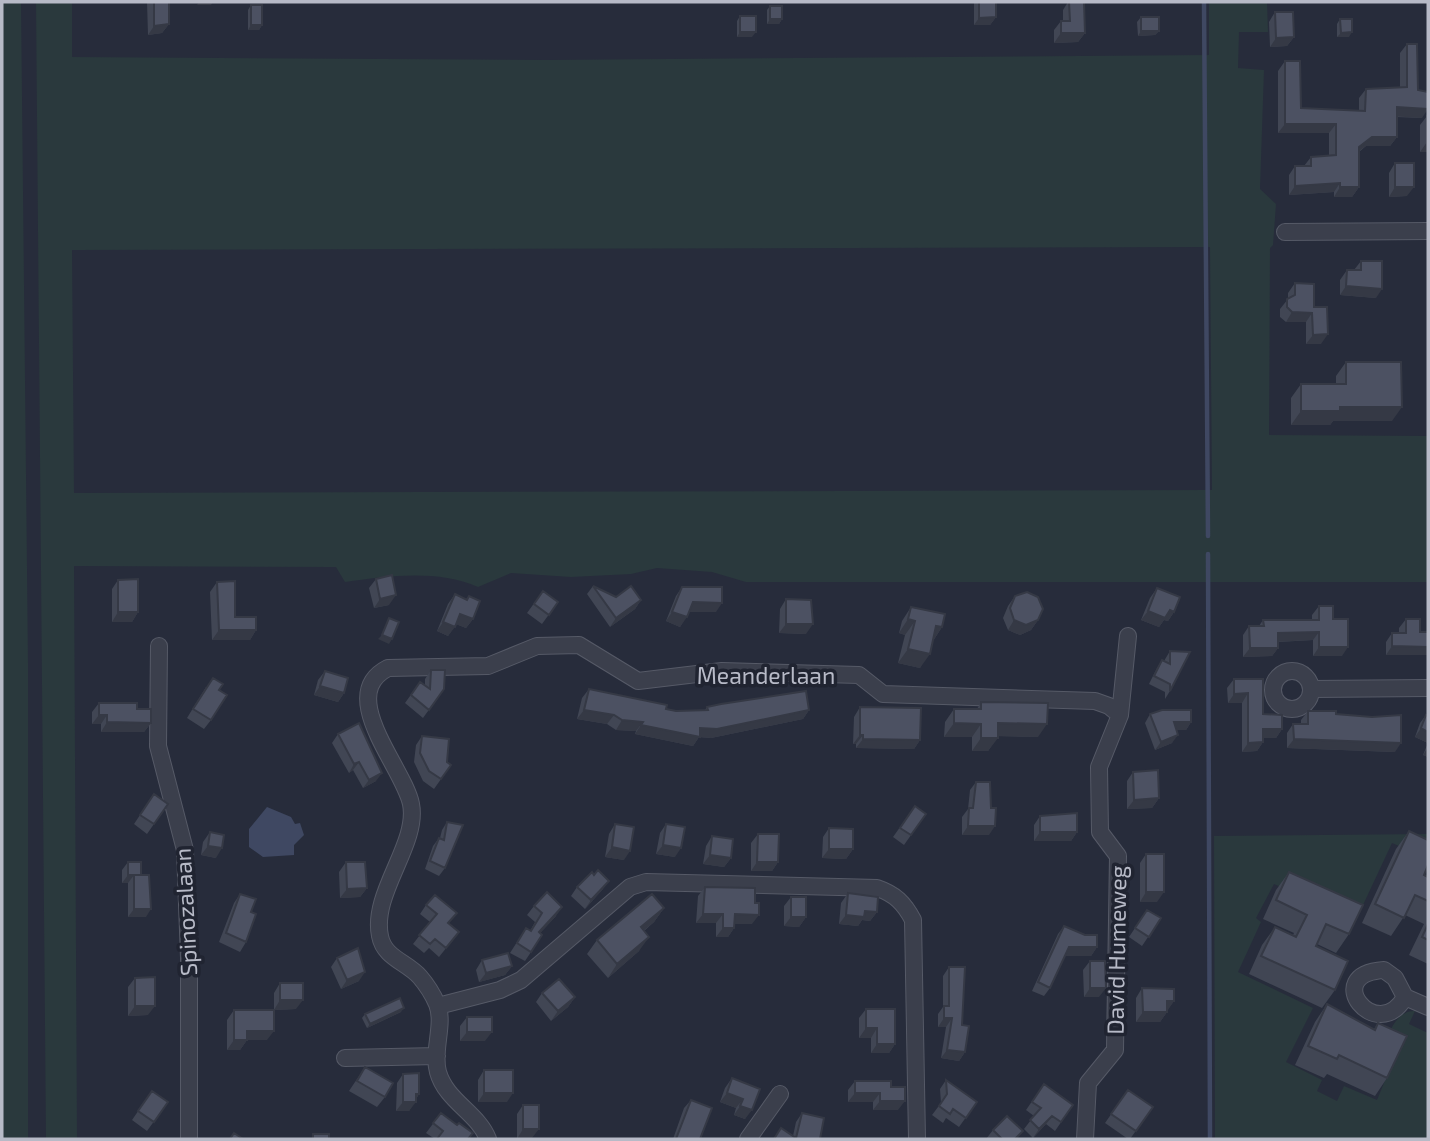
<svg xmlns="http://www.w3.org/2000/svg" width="1430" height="1141" font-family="'Exo 2',sans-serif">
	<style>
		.green { fill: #2a393d; fill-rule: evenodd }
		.water { fill: #3f4862 }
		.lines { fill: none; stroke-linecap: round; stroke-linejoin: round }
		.stream { stroke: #3f4862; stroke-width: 4.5 }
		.minor-casing { stroke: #565a67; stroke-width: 18 }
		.minor { stroke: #3b3f4c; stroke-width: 16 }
		.wall { fill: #414654 }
		.shaded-wall { fill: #353945 }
		.building { fill: #4c5162; stroke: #353945; stroke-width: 2 }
		.labels { text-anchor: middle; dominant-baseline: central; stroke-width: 7; stroke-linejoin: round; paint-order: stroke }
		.street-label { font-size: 23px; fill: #b7bac7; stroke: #202431 }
	</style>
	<rect width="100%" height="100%" fill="#272c3b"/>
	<path class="green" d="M2,2H21L28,663V1139H2Z
		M36,2H72V57L546,60L1209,55V2H1267L1268,32H1239L1238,68L1264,70L1260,189L1276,204L1273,245L1270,248L1269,435L1428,436V582H746L712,572L657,568L631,574L571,577L511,573L478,587C437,569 388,576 345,582L336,567L74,566L77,1139H46ZM1210,247L1212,490L74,493L72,250Z
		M1428,834V858L1392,843L1356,920L1274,884L1256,918L1261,922L1238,972L1313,1008L1286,1062L1322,1080L1317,1091L1337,1101L1344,1086L1377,1100L1397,1051L1384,1044C1390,1030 1398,1010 1415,1011L1409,1024L1428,1033V1139H1215L1214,836Z"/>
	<path class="water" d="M267,807L291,817L295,824L300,823L304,835L294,845V855L263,857L249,847V829Z"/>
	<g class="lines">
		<path class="stream" d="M1204,2L1208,536
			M1208,554L1210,1139"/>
		<g class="minor-casing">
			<path id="minor" d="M1285,232L1428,231
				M159,646L158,746L185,850L189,958V1139
				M1273 690a19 19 0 1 1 38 0a19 19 0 1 1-38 0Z
				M1312,689L1428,688
				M1384,970L1395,978L1405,997C1377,1046 1319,974 1384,970Z
				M1405,997L1428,1007
				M438,1006L500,990L521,980L630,887L646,882L877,888C895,894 904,903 913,920L917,1139
				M345,1058L437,1056
				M488,1139C478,1113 446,1101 438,1072C432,1051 445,1024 437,1004C433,995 426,984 420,977C407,962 384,958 380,936C371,893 419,844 411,804C404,768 335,695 388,668L488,666L537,646L579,645L638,681L722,671L859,675L883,694L1095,701L1109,706L1120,715
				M748,1139L780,1094
				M1085,1139L1088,1083L1115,1050L1118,856L1100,832L1099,767L1120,715L1128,636"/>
		</g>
		<use href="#minor" class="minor"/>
	</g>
	<path class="wall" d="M147,2H169V24L162,33L148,35Z
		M974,2H996V17L990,25H974Z
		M1068,2H1084L1085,33L1078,42L1054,43V30L1061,21H1063V10Z
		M251,5L262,25L259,30H248V10Z
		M770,6L782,19L779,24H767V10Z
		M1275,12L1294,37L1287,46L1270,47L1269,22Z
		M740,16L752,37H737V21Z
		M1141,17L1159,31L1155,35L1138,36L1137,22Z
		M1340,19L1349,37H1337V24Z
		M1407,44L1418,90L1422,118L1397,117V137L1390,146H1366L1359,152V187L1352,197H1334V192L1289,195V175L1295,166H1304L1311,157L1329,155V133H1278V71L1285,61L1301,108L1359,111V98L1366,89L1400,88V53Z
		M1427,116L1428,152H1420V125Z
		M1395,163L1407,196L1389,197V173Z
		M1361,261L1376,298L1340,295V280L1347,270H1354Z
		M1295,283L1314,307L1321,344H1306V322H1286L1280,317V309L1288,299V293Z
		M1346,362L1392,421H1333L1330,425H1291V398L1301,384H1336V376Z
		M376,579L389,605L374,608L369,588Z
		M118,580L138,612L132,622H112V589Z
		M217,582L235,617L256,630L250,640H212L210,592Z
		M593,586L616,597L641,600L635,609L610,627L587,594Z
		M682,587L716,612H689L680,627L666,621L676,596Z
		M1157,588L1174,612L1168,621L1164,620L1159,627L1141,620L1150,598Z
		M543,591L558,602L542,624L527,613Z
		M455,594L466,599L469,596L473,619L466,628L456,624L448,636L437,631L448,604Z
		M1015,596L1038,620L1031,630L1020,635L1008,630L1003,618L1008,606Z
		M786,599L806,634L779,633L780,609Z
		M1319,606L1333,619L1342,656H1313V640L1278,642V648L1272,656L1243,657V635L1249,626H1259L1263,620H1312V615Z
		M911,607L942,627L933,641L920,668L898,663L905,635L899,633L902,621Z
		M1406,619L1420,632H1428V655H1386V642L1392,633H1399V628Z
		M1170,651V691L1165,699V692L1149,684L1157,668L1162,660L1164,661Z
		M431,670L444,689L423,718L405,703L420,682L425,685V679Z
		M325,671L344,693L338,702L314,695L318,680Z
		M1234,679H1263V714L1282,729L1276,738H1263V742L1257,751L1242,752V703H1228L1227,688Z
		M206,687L219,690L211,720L204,729L187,718Z
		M589,689L676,711L705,710L707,707L809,710L803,719L711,738L699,737L693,746L635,734L636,731L616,730L607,724L577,719L582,698Z
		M981,702L1038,737L998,736L988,751H972V737H944L945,722L954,709H977Z
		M99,703L151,723L144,732H101V724H92V712Z
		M860,707L920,740L914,749L856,748V744H853L854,717Z
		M1308,711L1336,714L1395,752L1287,748V733L1293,724H1301V720Z
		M1150,714L1191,722L1186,730H1176L1172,743L1155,750L1145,723Z
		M1426,715L1428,716V757L1423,755L1428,743L1415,737L1420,723Z
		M338,734L376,781L363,788L353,770L349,773L332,743Z
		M422,736L447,762L451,765L434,789L423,781L414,762L416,745Z
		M1133,772L1159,798L1152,808L1127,809V781Z
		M976,782L989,835H962V817L968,809L970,790Z
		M154,794L168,804L147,834L134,824Z
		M915,806L926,814L904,845L893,837Z
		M1040,816L1077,832L1071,841H1034V825Z
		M447,822L445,868L439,876L425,869L433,846L439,838H440L442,830Z
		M615,824L624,860L605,857L609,834Z
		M666,824L675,857L656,854L660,833Z
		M829,828L853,849L846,859L822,858L823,837Z
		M1409,831L1424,875L1428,877V964L1409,955L1424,924L1405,915L1391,936L1362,923L1396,849Z
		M210,832L216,858L201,855L203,842Z
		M758,834L778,862L772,871H751V843Z
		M712,836L731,858L724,867L703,864L706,846Z
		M1146,854L1157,902H1140V863Z
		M128,862L141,875L146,917H128V883H122V870Z
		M346,862L367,888L360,897L340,898L339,872Z
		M1289,872L1349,934L1336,953L1317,944L1316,946L1335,990L1322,1008L1249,974L1262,945L1275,927L1293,935L1294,933L1263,919L1276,890Z
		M577,887L603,889L585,909L571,896Z
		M705,887L752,924H734V928L728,937H716V923H696L698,896Z
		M848,893L877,912L870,921L862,920L858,926L839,924L841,903Z
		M240,894L251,912L246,942L240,952L219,942L234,903Z
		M791,897L806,917L799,927L784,926V906Z
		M426,905L459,932L439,957L429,948L424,953L413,944L430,922L420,914Z
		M534,906L556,916L540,933L531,952L525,961L510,953L526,928L530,931L535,922L527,915Z
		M664,908L654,922L644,931L639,951L608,978L587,954L597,940Z
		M1147,910L1161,918L1142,946L1129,937Z
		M1064,926L1097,947L1091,956H1065L1050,988L1044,996L1032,991L1058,934Z
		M337,958L359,981L341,989L331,967Z
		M482,960L512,966L505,975L479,982L476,970Z
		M1090,961L1099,997H1084L1083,970Z
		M949,967L962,1025L965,1052L959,1061L941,1058L946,1027H938V1014L943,1007V976Z
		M135,978L148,1015L128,1016V987Z
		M280,983L296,1009L274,1010V993Z
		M1142,988L1174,1001L1167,1010V1012L1160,1022H1136V998Z
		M542,993L575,997L568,1007L551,1021L536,1002Z
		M1327,1004L1374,1029L1378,1023L1387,1078L1375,1096L1327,1074L1324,1078L1295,1065L1315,1022Z
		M866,1009L895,1044L889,1053H871V1038H859V1018Z
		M234,1010L267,1040H247L240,1050H227V1020Z
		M401,1012L367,1028L362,1018L365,1014Z
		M467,1017L485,1041H460V1026Z
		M365,1067L385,1097L377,1107L349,1091Z
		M484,1070L507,1102H478V1080Z
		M403,1074L419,1094L409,1111H396L397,1083Z
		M732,1078L760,1089L745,1119L734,1115L736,1108L720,1102L725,1088Z
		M946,1080L977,1102L959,1127L946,1118L943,1123L932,1115L941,1103L940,1089Z
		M855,1081L891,1087L898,1110H873V1102H848V1090Z
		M1044,1084L1073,1105L1055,1131L1046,1124L1033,1138L1024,1129L1034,1116L1026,1110Z
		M1128,1090L1153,1107L1130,1139H1128L1105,1123Z
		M152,1091L168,1102L147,1131L132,1120Z
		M691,1100L700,1139H673L684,1108Z
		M523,1105L532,1138L517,1139V1114Z
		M441,1113L457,1125L468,1139H435L426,1133Z
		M802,1113L820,1139H774L793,1136L796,1122Z
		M993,1130L1017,1139H986Z"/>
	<path class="shaded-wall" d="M199,2H213L211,5H197Z
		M353,2H365L364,3H352Z
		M996,17L990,25H974L979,18Z
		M770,19H782L779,24H767Z
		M169,24L162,33L148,35L154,26Z
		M251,25H262L259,30H248Z
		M1141,31H1159L1155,35L1138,36Z
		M740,32H756L752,37H737Z
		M1352,32L1349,37H1337L1341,33Z
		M1061,33H1085L1078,42L1054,43Z
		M1294,37L1287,46L1270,47L1276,38Z
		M1397,107L1428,109L1422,118L1390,116Z
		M1285,124H1336L1329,133H1278Z
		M1372,137H1397L1390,146H1366L1352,156L1359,147Z
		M1427,142H1428V152H1420Z
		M1340,183L1334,192L1289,195L1295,186Z
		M1340,187H1359L1352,197H1334Z
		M1395,187H1414L1407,196L1389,197Z
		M1346,286L1382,289L1376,298L1340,295Z
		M1292,312L1312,313L1306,322H1286Z
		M1328,334L1321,344H1306L1313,335Z
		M1340,407H1402L1392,421H1333L1330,425H1291L1301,411Z
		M396,595L389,605L374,608L380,599Z
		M641,600L635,609L610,627L616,618Z
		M693,602L722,603L716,612H686Z
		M1170,610L1174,612L1168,621L1164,620L1159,627L1141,620L1148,611Z
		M118,612H138L132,622H112Z
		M672,612L687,617L680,627L666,621Z
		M460,614L473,619L466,628L453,623Z
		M908,619L915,621L905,635L899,633Z
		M1014,620H1038L1031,630L1020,635L1008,630Z
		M443,622L455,627L448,636L437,631Z
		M786,624H813L806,634L779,633Z
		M936,626L942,627L933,641Z
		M219,630H256L250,640H212Z
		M1319,632L1313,640L1272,642L1278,633Z
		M382,635L392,639L389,644L378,639Z
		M1392,646L1428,647V655H1386Z
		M1319,647H1348L1342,656H1313Z
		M1250,648H1278L1272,656L1243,657Z
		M908,649L930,654L920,668L898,663Z
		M320,686L344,693L338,702L314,695Z
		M1248,693L1242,703H1228L1234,694Z
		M584,710L614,715L607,724L577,719Z
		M809,710L803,719L711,738L699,737L693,746L635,734L641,725L700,728Z
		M99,715H107L101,724H92Z
		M622,720L643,722L636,731L616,730Z
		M107,722L151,723L144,732H101Z
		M1174,722H1191L1186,730H1168Z
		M954,723L981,724L972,737H944Z
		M998,723L1047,724L1038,737L989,736Z
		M1421,728L1428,732V743L1415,737Z
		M1263,729H1282L1276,738H1257Z
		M860,735H863L856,744H853Z
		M1178,735L1172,743L1155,750L1161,742Z
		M981,738H998L988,751H972Z
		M863,739L920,740L914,749L856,748Z
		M1294,739L1401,743L1395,752L1287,748Z
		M1263,742L1257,751L1242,752L1248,743Z
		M1428,747V757L1423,755Z
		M359,762L353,770L349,773L354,764Z
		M382,773L376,781L363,788L369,780Z
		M1159,798L1152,808L1127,809L1134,800Z
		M968,826H995L989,835H962Z
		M1040,832H1077L1071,841H1034Z
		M663,845L681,848L675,857L656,854Z
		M208,846L222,848L216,858L201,855Z
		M612,847L630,851L624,860L605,857Z
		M829,849H853L846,859L822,858Z
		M710,855L731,858L724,867L703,864Z
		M757,862H778L772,871H751Z
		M128,875H141H134L128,883H122Z
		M609,881L603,889L585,909L591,900Z
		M367,888L360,897L340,898L347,889Z
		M1146,892H1164L1157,902H1140Z
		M562,907L556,916L532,942L539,932Z
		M664,908L654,922L631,941L641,927Z
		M134,909H151L146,917H128Z
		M865,911L877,912L870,921L862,920L858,926L839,924L846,915Z
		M703,914H723L716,923H696Z
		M735,914L759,915L752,924H728Z
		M791,917H806L799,927L784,926Z
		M723,928H734L728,937H716Z
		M649,937L639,951L608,978L617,964Z
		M1069,947H1097L1091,956H1063Z
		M512,966L505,975L479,982L486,973Z
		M365,972L359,981L341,989L347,980Z
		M1090,988H1106L1099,997H1084Z
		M575,997L568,1007L551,1021L558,1011Z
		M280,1000H303L296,1009L274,1010Z
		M1167,1001H1174L1168,1010H1160Z
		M135,1006H155L148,1015L128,1016Z
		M404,1008L401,1012L367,1028L370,1024Z
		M1143,1012H1167L1160,1022H1136Z
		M944,1018H952L946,1027H938Z
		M866,1028H877L871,1038H859Z
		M247,1031H274L267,1040H240Z
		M467,1032H492L485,1041H460Z
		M234,1040H247L240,1050H227Z
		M877,1044H895L889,1053H871Z
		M947,1050L965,1052L959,1061L941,1058Z
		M484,1093H513L507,1102H478Z
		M727,1093L743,1099L736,1108L720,1102Z
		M855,1093H880L873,1102H848Z
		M416,1094H419L413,1102H416L409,1111H396L403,1102Z
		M880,1101H905L898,1110H873Z
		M740,1106L752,1110L745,1119L734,1115Z
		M1052,1116L1046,1124L1033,1138L1039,1129Z
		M523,1129H539L532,1138L517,1139Z"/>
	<path class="building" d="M154,2H169V24L154,26Z
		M979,2H996V17L979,18Z
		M1069,2H1084L1085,33H1061V21H1070Z
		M251,5H262V25H251Z
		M770,6H782V19H770Z
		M1275,12H1293L1294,37L1276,38Z
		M740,16H756V32H740Z
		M1141,17H1159V31H1141Z
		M1340,19H1352V32L1341,33Z
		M1407,44H1417L1418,90L1428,92V109L1397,107V137H1372L1359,147V187H1340V183L1295,186V166H1311V157L1336,155V124H1285V61H1300L1301,108L1365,111L1366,89L1407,87Z
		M1427,116H1428V142H1427Z
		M1395,163H1414V187H1395Z
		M1361,261H1382V289L1346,286L1347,270H1361Z
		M1295,283L1314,284V307H1327L1328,334L1313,335L1312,313L1292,312L1287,307V299L1295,295Z
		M1346,362H1401L1402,407H1340V411H1301V384H1346Z
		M392,575L396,595L380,599L376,579Z
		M138,579V612H118V580Z
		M235,581V617H256V630H219L217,582Z
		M593,586L616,597L631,586L641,600L616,618Z
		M682,587H722V603L693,602L687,617L672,612Z
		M1157,588L1180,597L1174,612L1170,610L1165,618L1148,611Z
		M543,591L558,602L549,615L534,604Z
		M1027,592L1038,597L1043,609L1038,620L1026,625L1014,620L1010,608L1015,596Z
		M455,594L467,600L469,596L480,601L473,619L460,614L455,627L443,622Z
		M786,599L811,600L813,624H786Z
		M1319,606H1333V619H1348V647H1319V632L1278,633V648H1250L1249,626H1264L1263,620H1319Z
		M911,607L945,614L942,627L936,626L930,654L908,649L915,621L908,619Z
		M389,618L399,622L392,639L382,635Z
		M1406,619H1420V632H1428V647L1392,646V633H1406Z
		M1170,651L1190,652L1170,691V684L1154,676L1162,660L1170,664Z
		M431,670H445L444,689L429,710L411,695L420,682L430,689Z
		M325,671L348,678L344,693L320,686Z
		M213,678L223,684L219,690L227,695L211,720L193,709Z
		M1234,679H1263V714L1282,715V729H1263V742L1248,743V693L1234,694Z
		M589,689L667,705L666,709L676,711L708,710L707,707L721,704L806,691L809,710L717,729L700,728V737L641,725L643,722L622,720L614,715L584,710Z
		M981,702L1048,703L1047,724L998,723V738H981V724L954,723V709H981Z
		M99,703H137V709H151V723L107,722V715H99Z
		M860,707L921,708L920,740L863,739V735H860Z
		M1162,710H1191V722H1174L1178,735L1161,742L1150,714Z
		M1308,711H1336V714L1372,717L1401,715V743L1294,739L1293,724H1308Z
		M1426,715L1428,716V732L1421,728Z
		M359,723L382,773L369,780L359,762L354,764L338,734Z
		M422,736L449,739L447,762L451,765L441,779L429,771L420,753Z
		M1158,770L1159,798L1134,800L1133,772Z
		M976,782H990L991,808H996L995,826H968L969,808H973Z
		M154,794L168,804L154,824L140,815Z
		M915,806L926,814L911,835L900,828Z
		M1077,813V832H1040V816Z
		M447,822L463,825L445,868L430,861L439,838L444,840Z
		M615,824L634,827L630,851L612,847Z
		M666,824L685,827L681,848L663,845Z
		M829,828L853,829V849H829Z
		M1409,831L1428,840V865L1424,875L1428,877V901L1415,895L1404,918L1375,904Z
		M210,832L224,835L222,848L208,846Z
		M758,834H779L778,862H757Z
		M712,836L733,839L731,858L710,855Z
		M1146,854H1164V892H1146Z
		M128,862H141V875H128Z
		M346,862H365L367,888L347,889Z
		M598,870L609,881L591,900L577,887L592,872L594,875Z
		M1289,872L1363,905L1349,934L1326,924L1316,946L1348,961L1335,990L1261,956L1275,927L1296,937L1307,915L1276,900Z
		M134,875H149L151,909H134Z
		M705,887L755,888V903H759V915L735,914L734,928H723V914H703Z
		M547,892L562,907L539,932L542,935L531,952L517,943L526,928L531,931L542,913L534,906Z
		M848,893L878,897L877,912L865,911L864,917L846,915Z
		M240,894L256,899L251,912L256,914L246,942L226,933Z
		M652,894L664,908L641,927L649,937L617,964L597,940Z
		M435,895L457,913L448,923L459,932L446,948L435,939L430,944L419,935L437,914L426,905Z
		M791,897H806V917H791Z
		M1147,910L1161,918L1149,937L1135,928Z
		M1428,924V940L1422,937Z
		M1064,926L1085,935H1097V947H1069L1050,988L1038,982Z
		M358,948L365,972L347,980L337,958Z
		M508,953L512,966L486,973L482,960Z
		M1090,961H1105L1106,988H1090Z
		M949,967H965L962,1025L969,1026L965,1052L947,1050L952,1018H944V1006H949Z
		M155,977V1006H135V978Z
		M559,979L575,997L558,1011L542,993Z
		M280,983H303V1000H280Z
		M1142,988L1174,989V1001H1167V1012H1143Z
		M400,998L404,1008L370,1024L365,1014Z
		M1327,1004L1375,1030L1378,1023L1407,1036L1387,1078L1339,1055L1337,1059L1308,1046Z
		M866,1009H895V1044H877V1028H866Z
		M234,1010H274V1031H247V1040H234Z
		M467,1017H492V1032H467Z
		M365,1067L393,1083L385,1097L357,1081Z
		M484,1070H513V1093H484Z
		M419,1073V1094H416V1102H403V1074Z
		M732,1078L760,1089L752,1110L740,1106L743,1099L727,1093Z
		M946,1080L977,1102L966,1118L953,1109L950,1114L939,1106L947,1094Z
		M855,1081H891V1087H905V1101H880V1093H855Z
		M1044,1084L1073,1105L1061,1122L1052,1116L1039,1129L1030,1120L1041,1108L1032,1102Z
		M1128,1090L1153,1107L1136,1131L1111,1114Z
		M152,1091L168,1102L154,1122L138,1111Z
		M691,1100L712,1108L700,1139H676Z
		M523,1105H539V1129H523Z
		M441,1113L457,1125L459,1123L473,1133L468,1139H437L443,1131L433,1123Z
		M802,1113L824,1118L820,1139H774L781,1128L796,1138Z
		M1007,1116L1023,1131L1015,1139H1002L993,1130Z
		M234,1133L243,1139H230Z
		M313,1134H329V1139H313Z"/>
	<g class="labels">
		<g class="street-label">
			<text x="766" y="675">Meanderlaan</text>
			<text transform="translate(185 912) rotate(-93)">Spinozalaan</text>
			<text transform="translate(1116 950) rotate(-89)">David Humeweg</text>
		</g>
	</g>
	<rect width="1430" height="1141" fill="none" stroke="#b7bac7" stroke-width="7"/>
</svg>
